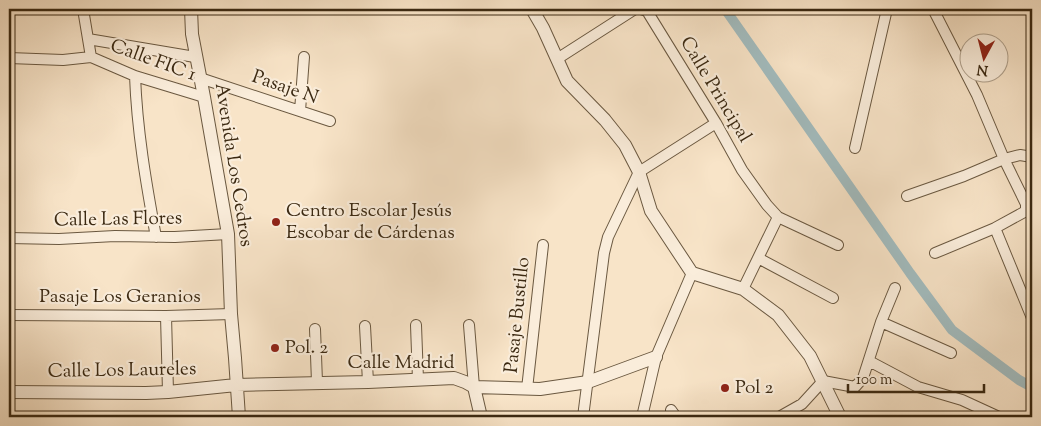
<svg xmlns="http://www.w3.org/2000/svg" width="1041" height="426" font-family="'Sorts Mill Goudy',serif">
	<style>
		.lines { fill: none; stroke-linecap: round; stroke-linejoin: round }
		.canal { stroke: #a2bcbf; stroke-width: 10 }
		.minor-casing { stroke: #6a5840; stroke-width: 12 }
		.tertiary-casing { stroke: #6a5840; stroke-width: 14 }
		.minor { stroke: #faeddb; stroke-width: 10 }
		.tertiary { stroke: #faeddb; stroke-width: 12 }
		.poi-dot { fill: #8f2418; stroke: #faeddb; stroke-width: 2 }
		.labels { text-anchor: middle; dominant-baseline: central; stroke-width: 4.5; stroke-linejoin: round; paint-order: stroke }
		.street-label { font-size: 19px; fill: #3b2912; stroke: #faeddb }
		.poi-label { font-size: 19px; fill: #3b2912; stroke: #faeddb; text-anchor: start }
	</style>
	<rect width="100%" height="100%" fill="#f8e4c8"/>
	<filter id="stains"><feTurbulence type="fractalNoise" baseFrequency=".004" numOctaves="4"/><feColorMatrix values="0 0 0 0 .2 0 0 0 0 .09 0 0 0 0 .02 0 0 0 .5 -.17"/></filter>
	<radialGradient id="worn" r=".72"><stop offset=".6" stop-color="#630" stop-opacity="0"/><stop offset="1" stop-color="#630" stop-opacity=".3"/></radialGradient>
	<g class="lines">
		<path class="canal" d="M725,9L910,273L952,330L1019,380L1032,387"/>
		<g class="minor-casing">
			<path id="minor" d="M83,9L91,57
				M933,9L977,95L1004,159L1026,204V211L995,228L935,253
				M88,39L195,57
				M9,58L63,60L91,57L135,76L204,97
				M557,59L635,9H641L647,11L716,123L742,170L767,205L778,217L838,245
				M135,76C137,130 146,183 156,237
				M200,78L330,121
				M300,111L304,57
				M855,148L887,9
				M907,196L964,176L1004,159L1020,155L1032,157
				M995,228L1032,318
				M9,238L59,239L115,236L175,237L228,234
				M758,258L833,298
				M743,289L778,217
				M9,315L166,316L231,314
				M166,316L168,392
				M881,322L951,353
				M416,325L418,380
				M469,325L474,387
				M365,326L368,382
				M315,329L317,382
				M869,361L918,387L962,400L999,417
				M527,389L543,245
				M671,410L676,417
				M583,417L604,253L608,237L639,172L716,123
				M642,417L656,357L692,273
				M779,417L802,404L823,381L855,387L863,378L881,322L895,288"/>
		</g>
		<g class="tertiary-casing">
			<path id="tertiary" d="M191,9L192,34L204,97L228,234L231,314L235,358L239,417
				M532,9L543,28L567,81L605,120L625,145L639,172L651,211L692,273L743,289L778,315L810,356L840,417
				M474,387L481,417
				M9,392L146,393L168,392L236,385L368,382L454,378L465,382L474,387L540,389L588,382L656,357"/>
		</g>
		<use href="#minor" class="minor"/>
		<use href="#tertiary" class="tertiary"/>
	</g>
	<g class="poi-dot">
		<circle cx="276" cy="222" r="5"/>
		<circle cx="275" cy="348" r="5"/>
		<circle cx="725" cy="388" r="5"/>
	</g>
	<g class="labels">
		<g class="street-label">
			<text transform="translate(153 61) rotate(20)">Calle FIC 1</text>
			<text transform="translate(285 88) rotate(19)">Pasaje N</text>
			<text transform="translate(715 90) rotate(59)">Calle Principal</text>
			<text transform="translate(233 165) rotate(81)">Avenida Los Cedros</text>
			<text transform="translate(118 220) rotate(-1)">Calle Las Flores</text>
			<text x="120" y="297">Pasaje Los Geranios</text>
			<text transform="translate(518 315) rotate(-84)">Pasaje Bustillo</text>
			<text x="401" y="363">Calle Madrid</text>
			<text transform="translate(122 371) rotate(-1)">Calle Los Laureles</text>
		</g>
		<g class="poi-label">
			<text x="286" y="211">Centro Escolar Jesús<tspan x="286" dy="22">Escobar de Cárdenas</tspan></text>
			<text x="285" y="348">Pol. 2</text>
			<text x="735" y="388">Pol 2</text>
		</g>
	</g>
	<rect width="1041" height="426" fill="none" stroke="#f8e4c8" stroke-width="30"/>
	<rect x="10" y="10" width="1021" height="406" fill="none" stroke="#3b2912" stroke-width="2.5"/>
	<rect x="15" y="15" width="1011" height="396" fill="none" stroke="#3b2912"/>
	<g transform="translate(984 58) rotate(187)"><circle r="24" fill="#faeddb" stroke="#ae9f8b"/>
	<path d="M0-4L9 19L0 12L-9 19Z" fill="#8f2418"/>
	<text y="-8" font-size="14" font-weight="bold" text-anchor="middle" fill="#3b2912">N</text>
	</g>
	<path d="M848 384v8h136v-8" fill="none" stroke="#3b2912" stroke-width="2.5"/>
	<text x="856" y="384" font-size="15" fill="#3b2912" stroke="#faeddb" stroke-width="4" paint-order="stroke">100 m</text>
	<rect width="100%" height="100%" filter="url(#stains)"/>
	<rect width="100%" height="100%" fill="url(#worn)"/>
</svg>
